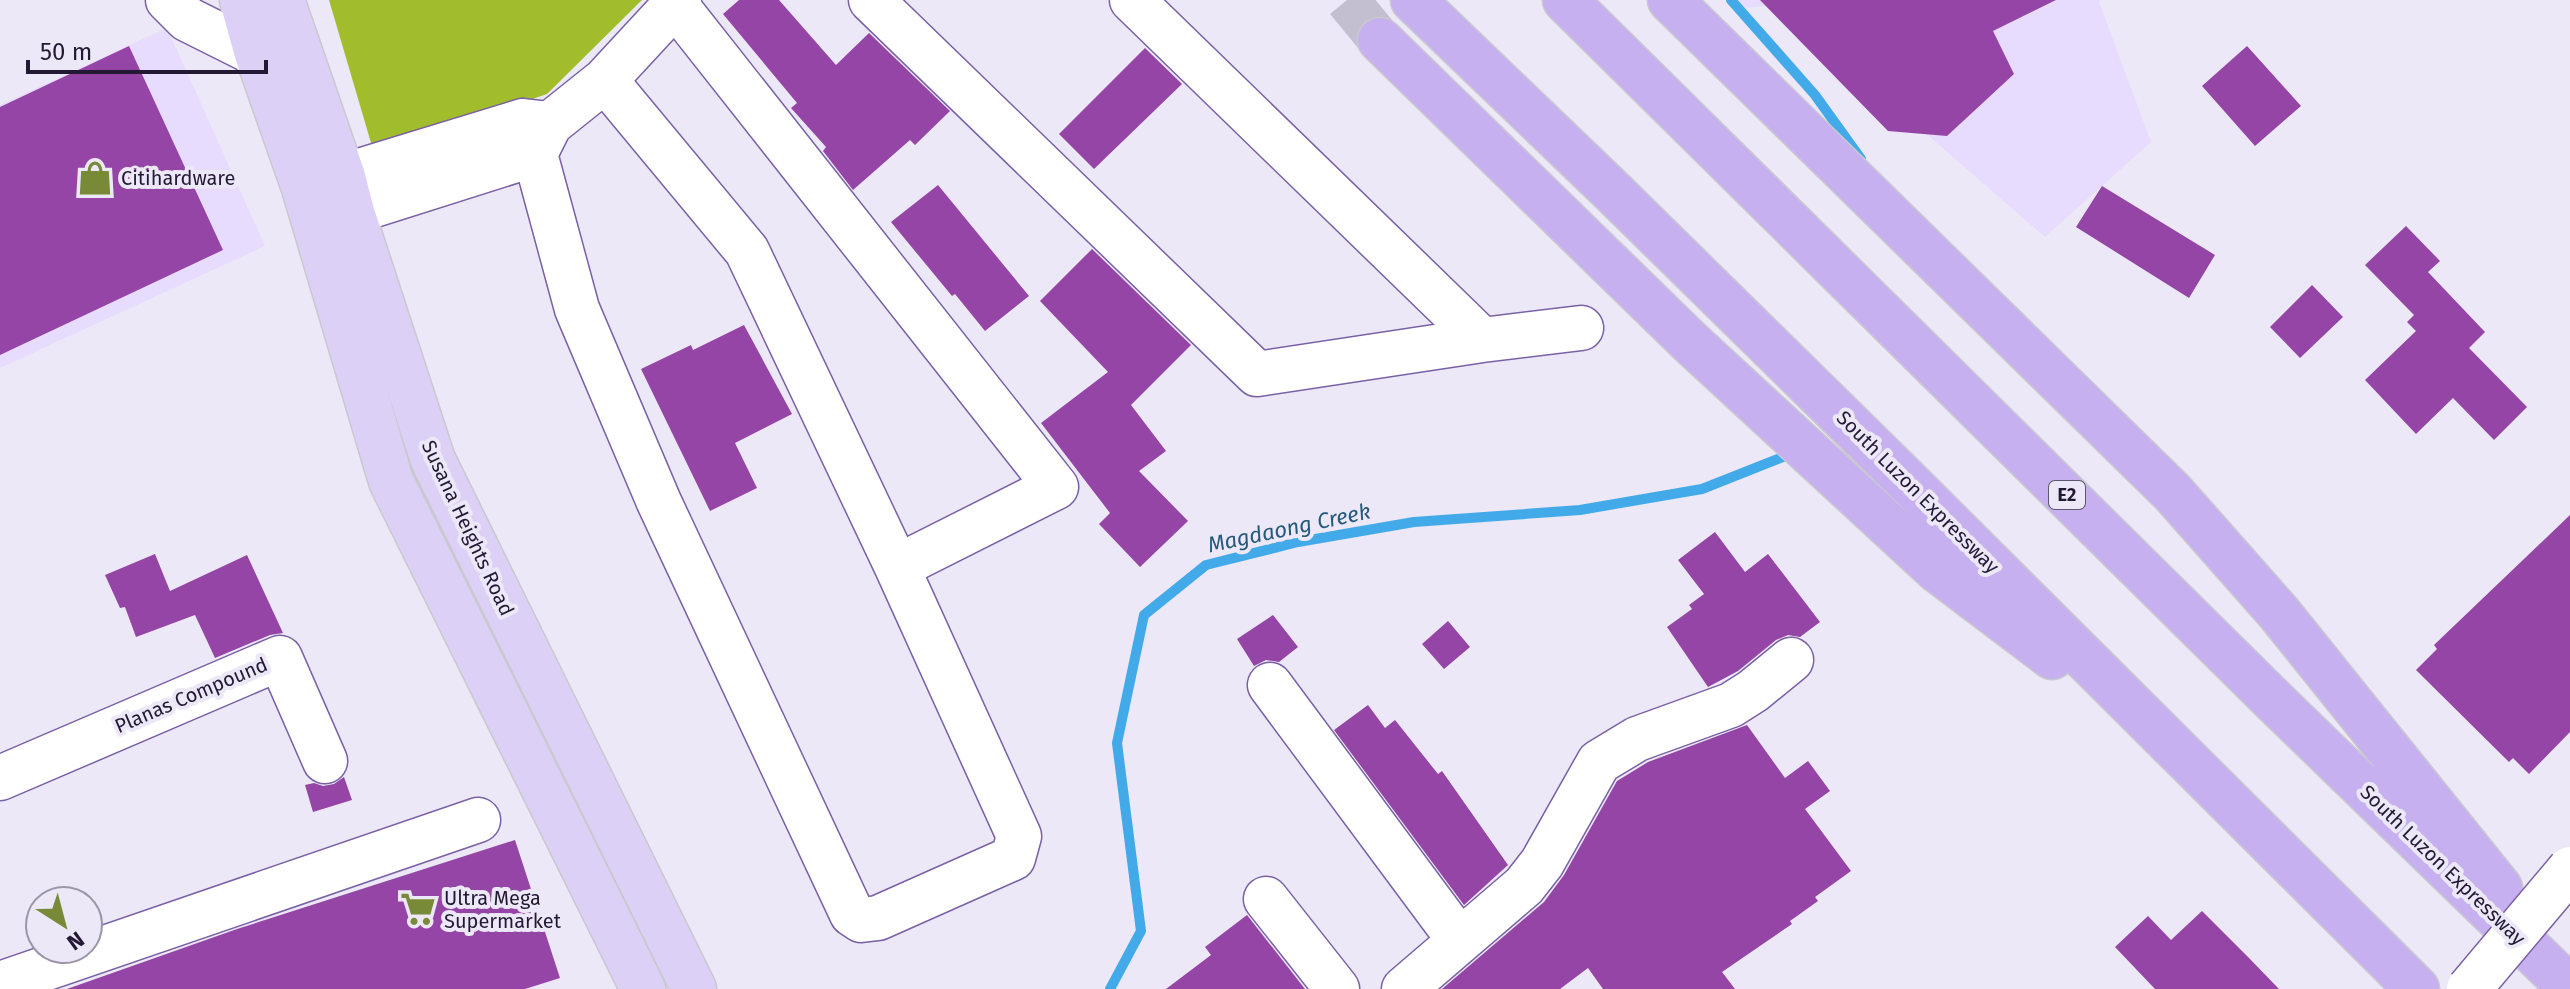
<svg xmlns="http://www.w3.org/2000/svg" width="2570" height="989" font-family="'Fira Sans',sans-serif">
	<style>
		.built { fill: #e7dcfe }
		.forest { fill: #a2bd2b }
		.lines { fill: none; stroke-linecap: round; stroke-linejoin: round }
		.stream { stroke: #43aae9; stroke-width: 10 }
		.building { fill: #9445a6 }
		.highway-tunnel { stroke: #c4bfd0; stroke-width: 44; stroke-dasharray: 44 22; stroke-linecap: butt }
		.minor-casing { stroke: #7a61a5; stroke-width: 47 }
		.major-casing { stroke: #cac8cf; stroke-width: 47 }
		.highway-casing { stroke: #cac8cf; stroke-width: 47 }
		.minor { stroke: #fff; stroke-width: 44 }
		.major { stroke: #ddd0f6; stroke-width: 44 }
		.highway { stroke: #c6b0f0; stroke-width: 44 }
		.minor-bridge-casing { stroke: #7a61a5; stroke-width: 47; stroke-linecap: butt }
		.minor-bridge { stroke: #fff; stroke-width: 44 }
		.labels { text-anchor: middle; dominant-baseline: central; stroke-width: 8; stroke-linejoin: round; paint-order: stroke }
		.shield { fill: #ece8f7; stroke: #60576f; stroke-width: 2 }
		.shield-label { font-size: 18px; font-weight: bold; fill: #241935 }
		.poi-label { font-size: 20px; fill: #241935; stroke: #ece8f7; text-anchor: start }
		.street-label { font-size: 20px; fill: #241935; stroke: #ece8f7 }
		.water-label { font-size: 22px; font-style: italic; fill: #265a7b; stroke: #ece8f7 }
	</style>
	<rect width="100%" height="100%" fill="#ece8f7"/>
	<path class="built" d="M1738,0H2100L2099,2L2151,142L2045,237L1778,5L1744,8Z
		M167,28L265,246L0,368V105Z"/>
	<path class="forest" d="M329,0H642L547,94L374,153Z"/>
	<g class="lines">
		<path class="stream" d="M1731,0L1815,95L1861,159
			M1110,989L1141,931L1117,743L1144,615L1206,565L1298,542L1414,522L1580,510L1702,489L1788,455"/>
	</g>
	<path class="building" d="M739,0H779L836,65L869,33L950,111L915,145L910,140L853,190L823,151L826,147L791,108L797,103L723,14Z
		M1760,0H2056L1993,31L2014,74L1947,136L1888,131Z
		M129,46L223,250L0,355V107Z
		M2247,46L2301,106L2255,146L2202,86Z
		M1145,48L1182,84L1094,169L1059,134Z
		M938,185L1029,296L985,331L955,294L952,296L891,222Z
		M2102,186L2215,255L2189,298L2076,227Z
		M2406,226L2440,261L2428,272L2485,332L2469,348L2527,407L2494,440L2453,398L2416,434L2365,380L2416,331L2407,322L2414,315L2365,265Z
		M1092,249L1191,345L1131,405L1166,451L1139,471L1188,521L1140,567L1099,524L1110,513L1041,423L1108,372L1040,301Z
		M2312,285L2343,317L2300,358L2270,327Z
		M744,325L792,414L735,443L757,488L710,511L641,369L691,345L693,350Z
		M2570,515V732L2529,774L2513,758L2509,762L2416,670L2437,649L2434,645Z
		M1715,532L1745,572L1768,554L1820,622L1800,637L1788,635L1776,640L1738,671L1708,687L1667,627L1692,609L1689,605L1704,594L1678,560Z
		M155,554L170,591L247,555L283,633L270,635L215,658L195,615L136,637L125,607L120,608L105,575Z
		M1273,615L1298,647L1279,662L1266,660L1254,666L1237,639Z
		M1448,621L1470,647L1444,669L1422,644Z
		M1368,705L1385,728L1395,720L1438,774L1442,771L1508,865L1464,905L1334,730Z
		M1747,725L1785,778L1808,761L1830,791L1805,809L1851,871L1815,897L1818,901L1790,921L1792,924L1722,972L1735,989H1603L1588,968L1560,989H1442L1544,902L1564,875L1617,781L1648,762Z
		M344,777L352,800L313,812L305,785L314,783L323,786L334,784Z
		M515,840L560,978L525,989H67L237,929Z
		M2202,911L2248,957L2279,989H2155L2115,947L2148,916L2171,940Z
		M1247,915L1305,989H1166L1211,955L1205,947Z"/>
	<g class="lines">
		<path class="highway-tunnel" d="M1347,0L1380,40"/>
		<g class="minor-casing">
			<path id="minor" d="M168,0L187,19L257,54
				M871,0L1257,374L1482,340L1581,328
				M1132,0L1482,340
				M675,4L1056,487L897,567
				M523,121L535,154L577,309L659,502L852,914L861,920L878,918L1013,858L1019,836L897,567L747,251L605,80
				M307,187L523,121L550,124
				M317,223L535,154L550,124L605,80L679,0
				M1270,685L1460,941
				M0,778L280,658L325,761
				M1266,899L1337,989
				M0,984L478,820
				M1404,989L1524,886L1542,863L1599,762L1637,739L1731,705L1753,691L1791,660"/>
		</g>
		<g class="major-casing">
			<path id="major" d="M242,0L257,54L304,188L391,481L643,989
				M282,0L343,177L352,212L433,460L694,989"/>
		</g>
		<g class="highway-casing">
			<path id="highway" d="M1413,0L1614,193L1906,480L2417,989
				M1565,0L2271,698L2570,988
				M1670,0L2173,493L2279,613L2500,888
				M1380,40L1690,342L1937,570L2052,657"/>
		</g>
		<use href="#minor" class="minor"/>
		<use href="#major" class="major"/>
		<use href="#highway" class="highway"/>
		<g class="minor-bridge-casing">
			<path id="minor-bridge" d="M2469,989L2570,869"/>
		</g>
		<use href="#minor-bridge" class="minor-bridge"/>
	</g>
	<defs>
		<g id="shop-bare" transform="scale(2.76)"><path d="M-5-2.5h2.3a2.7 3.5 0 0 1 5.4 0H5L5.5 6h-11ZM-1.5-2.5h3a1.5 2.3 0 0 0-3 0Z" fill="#788938" stroke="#ece8f7" stroke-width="2.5" paint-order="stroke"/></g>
		<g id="supermarket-bare" transform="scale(2.76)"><path d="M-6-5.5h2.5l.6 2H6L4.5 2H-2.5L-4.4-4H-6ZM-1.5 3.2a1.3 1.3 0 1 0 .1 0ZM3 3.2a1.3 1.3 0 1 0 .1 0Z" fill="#788938" stroke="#ece8f7" stroke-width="2.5" paint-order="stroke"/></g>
	</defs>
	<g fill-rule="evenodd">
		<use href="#shop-bare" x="95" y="178"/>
		<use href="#supermarket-bare" x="418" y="909"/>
	</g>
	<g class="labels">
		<rect class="shield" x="2049" y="481" width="36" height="28" rx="6"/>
		<g class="shield-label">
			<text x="2067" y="495">E2</text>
		</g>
		<g class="poi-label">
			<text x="121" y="178">Citihardware</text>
			<text x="444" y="898">Ultra Mega<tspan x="444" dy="23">Supermarket</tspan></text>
		</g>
		<g class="street-label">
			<text transform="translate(1918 492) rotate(45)">South Luzon Expressway</text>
			<text transform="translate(468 528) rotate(65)">Susana Heights Road</text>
			<text transform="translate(191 695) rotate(-23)">Planas Compound</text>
			<text transform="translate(2443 865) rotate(44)">South Luzon Expressway</text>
		</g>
		<g class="water-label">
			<text transform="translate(1289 528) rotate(-12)">Magdaong Creek</text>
		</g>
	</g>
	<g transform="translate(64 925) rotate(144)"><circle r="38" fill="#ece8f7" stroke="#9c95a9" stroke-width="2"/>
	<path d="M0-6L14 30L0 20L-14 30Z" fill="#788938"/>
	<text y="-12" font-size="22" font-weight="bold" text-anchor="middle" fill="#241935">N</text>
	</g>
	<path d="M28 60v12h238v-12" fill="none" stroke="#241935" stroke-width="4"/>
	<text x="40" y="60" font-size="24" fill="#241935" stroke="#ece8f7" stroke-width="6" paint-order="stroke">50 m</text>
</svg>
